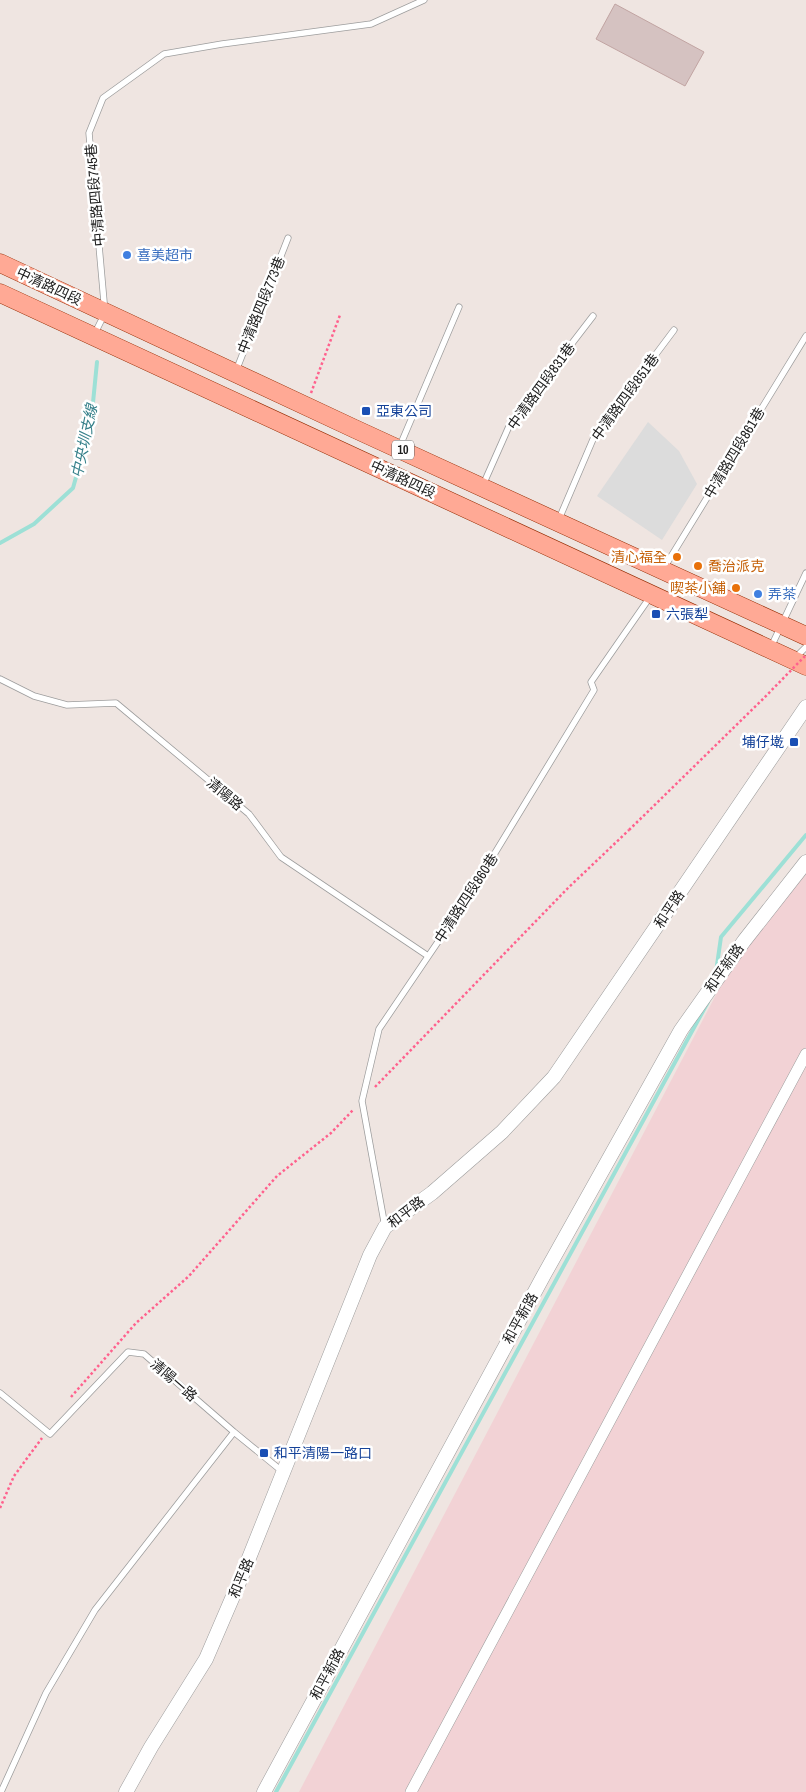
<svg xmlns="http://www.w3.org/2000/svg" width="806" height="1792" font-family="'Archivo Narrow','Noto Sans TC',sans-serif">
	<style>
		.military { fill: #f2d2d5 }
		.parking { fill: #dcdcdc }
		.lines { fill: none; stroke-linecap: round; stroke-linejoin: round }
		.stream { stroke: #9de0d6; stroke-width: 4 }
		.building { fill: #d5c2c1; stroke: #c1a4a2 }
		.service-casing { stroke: #9d9d9d; stroke-width: 7 }
		.minor-casing { stroke: #9d9d9d; stroke-width: 12 }
		.tertiary-casing { stroke: #9d9d9d; stroke-width: 15 }
		.primary-casing { stroke: #942b00; stroke-width: 19 }
		.path { stroke: #ff618d; stroke-width: 2.5; stroke-dasharray: 2.5 2.5; stroke-linecap: butt }
		.service { stroke: #fff; stroke-width: 5.5 }
		.minor { stroke: #fff; stroke-width: 11 }
		.tertiary { stroke: #fff; stroke-width: 14 }
		.primary { stroke: #ffa995; stroke-width: 18 }
		.path-bridge { stroke: #ff618d; stroke-width: 2.5; stroke-dasharray: 2.5 2.5; stroke-linecap: butt }
		.shop-dot { fill: #3f7fe0; stroke: #fff; stroke-width: 2 }
		.transit-dot { fill: #1a4fb4; stroke: #fff; stroke-width: 2 }
		.food-dot { fill: #e8710a; stroke: #fff; stroke-width: 2 }
		.labels { text-anchor: middle; dominant-baseline: central; stroke-width: 5; stroke-linejoin: round; paint-order: stroke }
		.shield { fill: #fff; stroke: #606060; stroke-width: 1 }
		.shield-label { font-size: 12px; font-weight: bold; fill: #1c1c1c }
		.street-label { font-size: 14px; fill: #1c1c1c; stroke: #fff }
		.shop-label { font-size: 14px; fill: #366cbe; stroke: #fff; text-anchor: start }
		.transit-label { font-size: 14px; fill: #164399; stroke: #fff; text-anchor: start }
		.food-label { font-size: 14px; fill: #c56008; stroke: #fff; text-anchor: end }
		.water-label { font-size: 15px; font-style: italic; fill: #36808a; stroke: #fff }
	</style>
	<rect width="100%" height="100%" fill="#efe5e1"/>
	<path class="military" d="M806,861V1792H299L754,922Z"/>
	<path class="parking" d="M648,422L679,451L697,484L662,540L597,496Z"/>
	<g class="lines">
		<path class="stream" d="M0,543L34,524L73,488L91,423L97,362
			M716,972L721,937L806,835
			M276,1792L708,1002"/>
	</g>
	<path class="building" d="M615,4L704,52L685,86L596,39Z"/>
	<g class="lines">
		<g class="service-casing">
			<path id="service" d="M94,335L105,313L89,133L103,98L164,54L222,44L371,24L424,0
				M236,371L288,238
				M399,448L459,307
				M483,485L510,424L593,316
				M559,519L594,437L674,330
				M664,568L806,336
				M771,647L806,573
				M795,658L806,647
				M0,679L34,696L67,705L116,703L249,814L281,857L428,956
				M385,1227L362,1101L379,1029L467,899L594,690L591,682L650,597
				M0,1393L50,1434L128,1352L144,1354L234,1432L283,1472
				M1,1792L46,1693L95,1610L234,1432"/>
		</g>
		<g class="minor-casing">
			<path id="minor" d="M411,1792L806,1054"/>
		</g>
		<g class="tertiary-casing">
			<path id="tertiary" d="M126,1792L151,1747L206,1659L243,1573L370,1255L385,1227L432,1193L502,1132L554,1077L806,707
				M264,1792L545,1273L681,1030L744,941L806,862"/>
		</g>
		<g class="primary-casing">
			<path id="primary" d="M0,263L355,429L806,636
				M0,293L806,666"/>
		</g>
		<path class="path" d="M311,393L340,315
			M375,1087L568,888L629,830
			M71,1397L136,1323L189,1276L277,1176L331,1133L354,1109
			M0,1508L14,1476L42,1438"/>
		<use href="#service" class="service"/>
		<use href="#minor" class="minor"/>
		<use href="#tertiary" class="tertiary"/>
		<use href="#primary" class="primary"/>
		<path class="path-bridge" d="M629,830L763,699L806,655"/>
	</g>
	<g class="shop-dot">
		<circle cx="127" cy="255" r="5"/>
		<circle cx="758" cy="594" r="5"/>
	</g>
	<g class="transit-dot">
		<rect x="361" y="406" width="10" height="10" rx="2.5"/>
		<rect x="651" y="609" width="10" height="10" rx="2.5"/>
		<rect x="789" y="737" width="10" height="10" rx="2.5"/>
		<rect x="259" y="1448" width="10" height="10" rx="2.5"/>
	</g>
	<g class="food-dot">
		<circle cx="677" cy="557" r="5"/>
		<circle cx="698" cy="566" r="5"/>
		<circle cx="736" cy="588" r="5"/>
	</g>
	<g class="labels">
		<rect class="shield" x="392" y="440.5" width="22" height="19" rx="4"/>
		<g class="shield-label">
			<text x="403" y="450">10</text>
		</g>
		<g class="street-label">
			<text transform="translate(95 195) rotate(-95)">中清路四段745巷</text>
			<text transform="translate(49 286) rotate(25)">中清路四段</text>
			<text transform="translate(261 305) rotate(-68)">中清路四段773巷</text>
			<text transform="translate(541 386) rotate(-54)">中清路四段831巷</text>
			<text transform="translate(625 397) rotate(-54)">中清路四段851巷</text>
			<text transform="translate(734 453) rotate(-59)">中清路四段861巷</text>
			<text transform="translate(403 479) rotate(25)">中清路四段</text>
			<text transform="translate(225 794) rotate(40)">清陽路</text>
			<text transform="translate(466 898) rotate(-57)">中清路四段860巷</text>
			<text transform="translate(669 909) rotate(-56)">和平路</text>
			<text transform="translate(724 968) rotate(-55)">和平新路</text>
			<text transform="translate(406 1212) rotate(-37)">和平路</text>
			<text transform="translate(520 1318) rotate(-61)">和平新路</text>
			<text transform="translate(174 1380) rotate(41)">清陽一路</text>
			<text transform="translate(241 1578) rotate(-67)">和平路</text>
			<text transform="translate(327 1674) rotate(-62)">和平新路</text>
		</g>
		<g class="shop-label">
			<text x="137" y="255">喜美超市</text>
			<text x="768" y="594">弄茶</text>
		</g>
		<g class="transit-label">
			<text x="376" y="411">亞東公司</text>
			<text x="666" y="614">六張犁</text>
			<text x="784" y="742" text-anchor="end">埔仔墘</text>
			<text x="274" y="1453">和平清陽一路口</text>
		</g>
		<g class="food-label">
			<text x="667" y="557">清心福全</text>
			<text x="708" y="566" text-anchor="start">喬治派克</text>
			<text x="726" y="588">喫茶小舖</text>
		</g>
		<g class="water-label">
			<text transform="translate(84 441) rotate(-78)">中央圳支線</text>
		</g>
	</g>
</svg>
